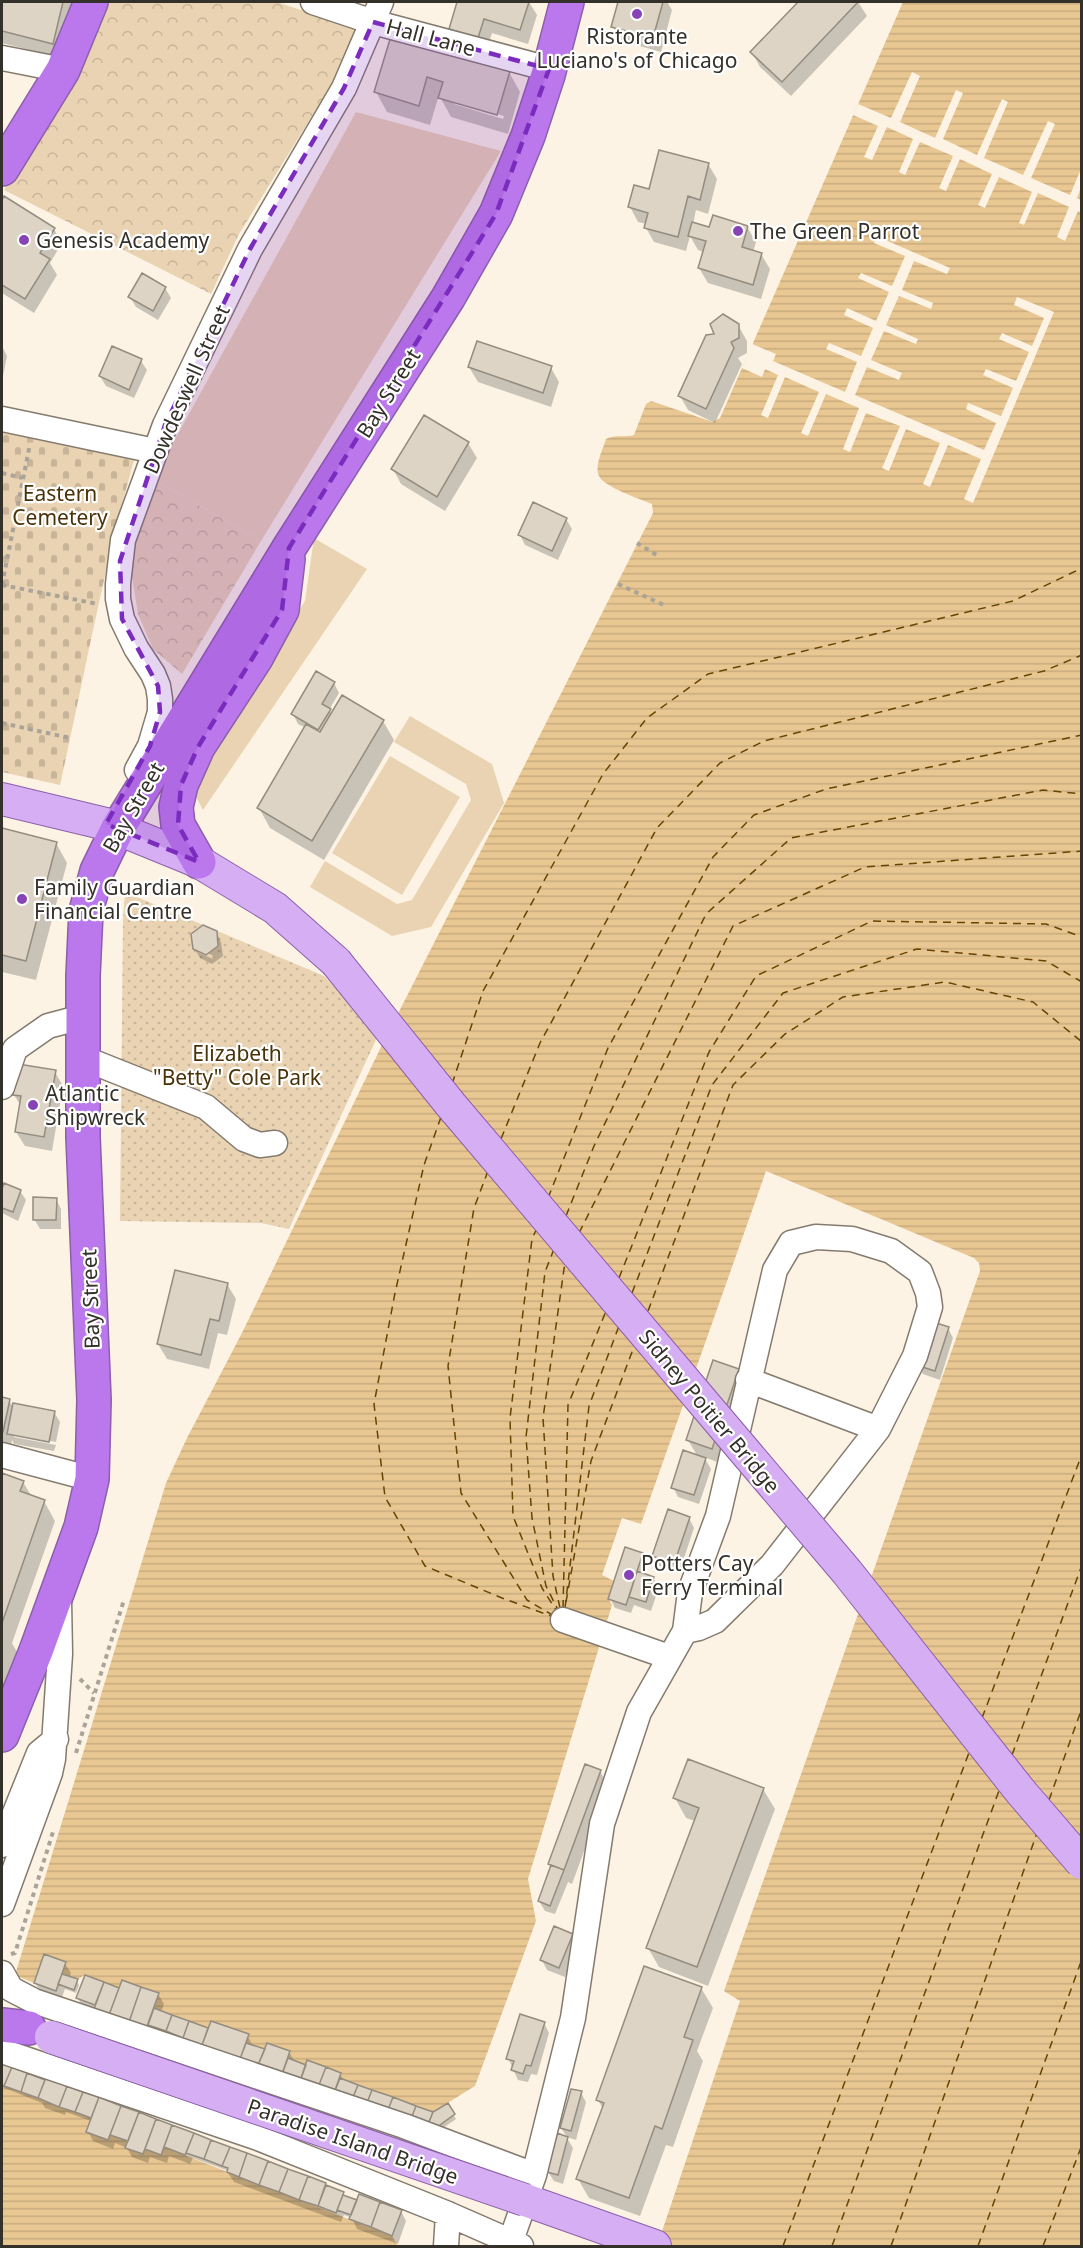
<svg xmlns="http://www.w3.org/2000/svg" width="1083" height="2248" font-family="'Noto Sans',sans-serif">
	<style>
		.green { fill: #e9d3b2 }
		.forest { fill: url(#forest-crowns) }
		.cemetery { fill: url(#cemetery-stones) }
		.park { fill: url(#park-dots) }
		.water { fill: url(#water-rules) }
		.pier { fill: #fcf3e4 }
		.shadow { fill: #0003; fill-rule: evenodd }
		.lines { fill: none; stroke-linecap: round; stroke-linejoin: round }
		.ferry { stroke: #654500; stroke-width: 1.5; stroke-dasharray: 8 6; stroke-linecap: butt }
		.building { fill: #ddd4c6; stroke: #948c7f; stroke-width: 1.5 }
		.minor-casing { stroke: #847b6e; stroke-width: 27 }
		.major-casing { stroke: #8c5fa9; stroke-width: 34 }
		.highway-casing { stroke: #8c5fa9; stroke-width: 36 }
		.path { stroke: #aaa397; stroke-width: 4; stroke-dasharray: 4.5 4.5; stroke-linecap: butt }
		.minor { stroke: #fff; stroke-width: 24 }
		.major { stroke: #d6aef4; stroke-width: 32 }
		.highway { stroke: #bb78ed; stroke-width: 33 }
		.major-bridge-casing { stroke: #8c5fa9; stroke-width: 34; stroke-linecap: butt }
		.major-bridge { stroke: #d6aef4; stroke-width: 32 }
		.marked { fill: #7b2cbf; fill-opacity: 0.2; stroke: #7b2cbf; stroke-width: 4.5; stroke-dasharray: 12 8; stroke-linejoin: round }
		.poi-dot { fill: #8743b6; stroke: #fff; stroke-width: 2 }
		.labels { text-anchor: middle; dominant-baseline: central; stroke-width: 4.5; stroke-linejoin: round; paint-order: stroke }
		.poi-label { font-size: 21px; fill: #34302a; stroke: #fff; text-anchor: start }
		.street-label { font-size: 21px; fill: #34302a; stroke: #fff }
		.park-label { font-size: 21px; fill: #493207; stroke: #fff }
	</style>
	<defs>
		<pattern id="forest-crowns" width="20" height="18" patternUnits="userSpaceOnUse" patternTransform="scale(1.5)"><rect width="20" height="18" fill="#e9d3b2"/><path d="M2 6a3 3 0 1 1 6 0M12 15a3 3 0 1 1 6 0" fill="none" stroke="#c8b599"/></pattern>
		<pattern id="cemetery-stones" width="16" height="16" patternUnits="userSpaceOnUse" patternTransform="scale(1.5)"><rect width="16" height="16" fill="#e9d3b2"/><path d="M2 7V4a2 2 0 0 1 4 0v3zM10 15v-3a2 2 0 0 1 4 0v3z" fill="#c8b599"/></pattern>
		<pattern id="park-dots" width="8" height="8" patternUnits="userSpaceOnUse" patternTransform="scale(1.5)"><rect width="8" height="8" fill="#e9d3b2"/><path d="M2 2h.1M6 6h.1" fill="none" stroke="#c8b599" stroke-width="1.8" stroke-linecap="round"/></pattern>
		<pattern id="water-rules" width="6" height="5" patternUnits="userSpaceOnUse" patternTransform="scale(1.5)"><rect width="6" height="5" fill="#e9c792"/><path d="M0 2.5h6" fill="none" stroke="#c8ab7e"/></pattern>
	</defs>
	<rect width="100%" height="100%" fill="#fcf3e4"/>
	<path class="green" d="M356,112L501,151L261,541L153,479Z
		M314,538L367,569L203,810L190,785L305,601Z
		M410,716L492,764L504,803L431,927L392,936L310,887L325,861L397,904L412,900L471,800L466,784L394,742Z
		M390,756L460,797L402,895L332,853Z"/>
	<path class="forest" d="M103,2H277L358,29L331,85L239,234L211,294L4,190L67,93Z
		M153,479L261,541L182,674L153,649L138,614L132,577L135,543Z"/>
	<path class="cemetery" d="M2,431L134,460C104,567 84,677 60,785L2,772Z"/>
	<path class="park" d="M125,892L324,976L379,1033L289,1229L261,1223L120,1221L123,920Z"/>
	<path class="water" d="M903,2H1081V2246H657L740,2001L724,1991L980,1271L979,1263L974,1258L766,1171L641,1524L622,1518L602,1575L614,1581L608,1598L612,1605L528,1879L536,1921L475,2086L433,2112L340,2078L341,2073L308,2060L306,2065L288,2058L290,2051L267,2043L265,2049L246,2043L249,2034L211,2021L208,2028L154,2008L159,1993L122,1980L119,1988L85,1975L78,1979L62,1974L44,1954L34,1983L15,1975L166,1483L187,1438L242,1333L383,1043L653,513L652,504C640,499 604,487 599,476C594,466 603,449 606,439C616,434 624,438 634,435L646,404L651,401L713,422L720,418Z
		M2,2085L91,2118L86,2132L110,2135L128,2141L126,2148L143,2154L145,2149L161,2155L164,2147L392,2236L398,2246H2Z"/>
	<path class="pier" d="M912,72L920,76L900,122L935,138L956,90L963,93L943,139L977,155L1002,99L1008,102L984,158L1023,175L1048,121L1055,124L1031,178L1070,195L1081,169V188L1077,198L1081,200V212L1078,211L1065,241L1057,237L1069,207L1038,193L1024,225L1019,223L1032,192L999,177L985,208L978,205L992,174L960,159L946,191L939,188L953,156L920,142L905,175L899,172L913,139L887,127L872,160L864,157L878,126L853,115L858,104L891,118Z
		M876,236L950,268L947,274L914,261L902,290L933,303L931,309L899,296L886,325L918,339L916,344L884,331L871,360L902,373L899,380L867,367L855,395L984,450L996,423L966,409L968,403L1001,416L1013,388L983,375L986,369L1016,381L1029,352L999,339L1002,333L1032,346L1044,318L1014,305L1017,297L1054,312L973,503L964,499L981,459L948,445L930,487L923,484L940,443L906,429L889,471L882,468L900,426L866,413L850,452L843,449L859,408L826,394L808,436L801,433L819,392L785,377L768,418L761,415L778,375L765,369L762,377L742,368L752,344L776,354L773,361L845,392L857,362L826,349L829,343L861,356L873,328L844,315L847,308L876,321L889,292L858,278L861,273L892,286L905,256L874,243Z"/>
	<path class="shadow" d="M2,2H74L61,58L2,43Z
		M459,2H529L537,15L528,44L492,33L486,52L459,43L450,29Z
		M620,2H667L672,10L661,52L622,41L613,27Z
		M800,2H858L867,16L791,96L760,67L752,52Z
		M392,38L509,72L520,92L508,134L451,117L439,95L430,125L387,112L376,92ZM454,101L504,116L503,119L454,104Z
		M708,164L717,179L708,214L696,210L693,224L710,229L747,227L756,242L753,252L761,254L770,269L761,299L708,283L699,268L704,252L698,250L690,236L686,251L654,242L646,228L647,224L638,222L630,207L650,191Z
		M4,198L54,229L62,243L50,263L57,275L34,313L2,293V203Z
		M143,275L165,288L171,298L158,320L136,307L130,297Z
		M738,325L747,341V353L738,358L742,364L715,423L688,410L680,396L716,335Z
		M2,346L7,356L2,381Z
		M113,348L141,361L147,370L134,398L106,386L100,376Z
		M469,367L551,368L559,382L551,407L478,382Z
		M424,417L468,443L477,458L445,511L401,484L393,469Z
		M566,519L572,529L558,560L525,545L520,535Z
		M334,683L339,693L329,710L332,714L383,721L394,740L324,860L270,828L259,808L306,728L298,724L293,714Z
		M2,830L56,843L67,863L36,980L2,972Z
		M216,932L221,942L223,956L212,964L200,958L194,948ZM197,949L214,956L213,959L197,952Z
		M55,1072L63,1086L52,1151L25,1146L16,1132L21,1106L14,1095Z
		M5,1185L20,1191L26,1200L18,1221L2,1213V1193Z
		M56,1199L61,1209V1229H40L34,1219Z
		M227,1284L236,1299L227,1335L218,1333L209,1369L167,1359L158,1344Z
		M948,1328L953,1338L940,1380L923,1374L918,1365Z
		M738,1370L746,1385L720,1463L704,1457L711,1469L699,1504L678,1497L673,1487L698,1457L688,1440Z
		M2,1399L9,1400L14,1409L54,1412L60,1422L56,1442L14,1434V1437L56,1445L54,1451L14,1444L12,1440L11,1447L2,1444Z
		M2,1474L23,1482L32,1497L44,1501L55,1521L12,1643L17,1652L2,1694Z
		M689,1518L694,1528L679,1573L659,1566L653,1556Z
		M642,1555L648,1564L644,1575L653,1578L659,1587L651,1611L634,1605L631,1613L615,1608L610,1598Z
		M600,1771L608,1786L572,1884L568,1882L555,1914L545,1911L539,1901L552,1867L550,1863Z
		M763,1789L775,1809L708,1986L659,1967L648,1948L695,1821L686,1818L675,1798Z
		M572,1935L577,1945L565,1977L547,1970L542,1960Z
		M65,1964L71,1973L69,1978L77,1981L79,1985L76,1993L65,1989L61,2000L41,1992L35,1983Z
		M85,1977L120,1990L158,1994L164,2004L161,2012L209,2030L248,2036L253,2047L265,2051L289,2052L295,2062L340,2074L345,2082L433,2114L447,2105L456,2119L436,2133L83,2008L78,1998Z
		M701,1988L713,2008L697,2051L703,2061L673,2147L666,2145L640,2216L589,2198L578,2179L603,2109L598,2100Z
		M544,2023L549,2033L537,2075L531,2074L528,2082L518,2080L508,2058Z
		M2,2065L46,2082L47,2079L229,2148L343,2193L345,2197L401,2211L406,2221L398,2244L357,2229L352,2218L344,2215L341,2222L234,2182L226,2170L193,2158L190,2164L169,2156L167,2163L150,2157L148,2163L132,2157L127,2148L115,2143L113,2149L93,2141L88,2131L91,2121L66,2112L65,2115L45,2108L42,2103L2,2087Z
		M581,2093L586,2102L576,2140L567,2137L561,2128Z
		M567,2138L573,2148L563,2184L554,2181L548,2172Z"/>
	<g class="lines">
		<path class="ferry" d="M452,1084L483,991L603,774L647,718L708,674L1013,601L1082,568
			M441,1117L424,1165L395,1293L374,1404L385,1497L425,1566L502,1598L551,1616
			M501,1139L540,1043L657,828L720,763L764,741L1044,671L1082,655
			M488,1171L474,1208L448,1366L461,1493L527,1600L554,1616
			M548,1198L608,1048L713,857L754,815L826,789L1082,735
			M566,1216L594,1146L706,914L791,838L1043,790L1082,794
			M537,1228L532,1239L510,1418L513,1516L542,1588L556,1610
			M579,1233L733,926L865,867L1082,851
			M554,1249L545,1272L526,1437L532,1518L546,1586L559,1612
			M619,1278L709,1052L756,976L872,921L1046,924L1082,937
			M632,1293L712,1085L783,993L917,949L1046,961L1082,982
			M648,1311L733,1085L785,1034L843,997L945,982L1033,1002L1082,1042
			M566,1602L591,1461L635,1344
			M560,1608L553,1576L543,1418L565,1262
			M563,1608L568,1405L606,1311
			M565,1608L589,1406L619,1326
			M982,1718L1082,1454
			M1012,1755L1082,1565
			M1049,1800L1082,1708
			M783,2246L970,1750
			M832,2246L1000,1788
			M891,2246L1037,1833
			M978,2246L1082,1959
			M1043,2246L1082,2145"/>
	</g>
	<path class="building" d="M2,2H63L53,44L2,31Z
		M457,2H529L520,30L484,19L478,38L449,29Z
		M618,2H663L653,38L611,27Z
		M798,2H858L782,82L750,52Z
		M391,36L510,71L497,115L438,98L443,82L427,77L419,106L374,92Z
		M659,150L709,163L700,200L688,196L678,237L644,228L648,213L628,207L634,185L649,189Z
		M4,196L55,228L40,253L50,259L25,299L2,285V200Z
		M713,215L748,226L742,247L762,253L753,285L698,268L706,241L688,236L692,222L709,227Z
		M142,273L166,287L153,311L128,297Z
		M723,314L739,324V338L731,342L734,348L706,409L678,396L706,335L714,334L710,324Z
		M477,341L552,366L543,393L468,367Z
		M112,346L142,359L129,390L99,376Z
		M424,415L469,442L437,497L391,469Z
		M533,502L567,518L552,551L518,535Z
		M316,671L335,682L322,704L331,709L318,730L291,714Z
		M342,695L384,720L312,841L257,808L306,724L320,732Z
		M2,828L57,842L26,961L2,955Z
		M203,925L217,931L218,946L206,955L193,949L191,934Z
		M18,1064L56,1070L44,1137L15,1132L21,1096L13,1095Z
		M4,1183L21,1190L13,1212L2,1208V1189Z
		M33,1197L57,1198L56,1220H33Z
		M175,1270L228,1283L219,1321L210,1319L201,1355L157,1344Z
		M930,1321L949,1327L935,1371L916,1365Z
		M713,1360L739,1369L712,1449L686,1440Z
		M2,1397L10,1399L3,1432H2Z
		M13,1403L55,1411L49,1442L7,1434Z
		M683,1450L706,1458L694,1495L671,1488Z
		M2,1473L24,1481L20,1491L45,1500L2,1623Z
		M668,1509L690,1517L674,1564L652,1556Z
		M625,1547L643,1553L626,1605L608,1599Z
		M637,1571L654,1577L646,1602L629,1597Z
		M688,1759L764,1788L697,1967L646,1948L699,1808L673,1798Z
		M585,1764L601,1770L564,1870L548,1864Z
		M551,1865L564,1870L550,1906L538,1901Z
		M554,1926L573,1934L559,1968L540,1960Z
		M44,1954L66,1962L56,1991L34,1983Z
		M644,1966L702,1987L684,2037L693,2040L662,2129L655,2126L629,2198L576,2179L604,2103L596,2100Z
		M62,1974L78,1979L74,1990L58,1984Z
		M85,1975L104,1982L95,2005L76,1998Z
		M122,1980L141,1987L129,2022L109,2015Z
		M104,1982L119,1988L109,2015L94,2009Z
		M141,1987L159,1993L146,2029L129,2022Z
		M154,2008L172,2015L166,2031L148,2025Z
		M520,2014L545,2022L531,2066L526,2065L523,2074L511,2070L514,2061L506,2059Z
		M172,2015L189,2021L183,2038L166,2031Z
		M189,2021L208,2028L202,2045L183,2038Z
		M211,2021L249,2034L240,2059L202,2045Z
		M246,2043L265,2049L258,2065L240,2059Z
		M267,2043L290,2051L282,2074L258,2065Z
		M288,2058L306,2065L299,2084L281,2077Z
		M307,2060L326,2067L317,2090L299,2084Z
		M2,2063L12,2067L4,2086L2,2085Z
		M12,2067L27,2073L21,2092L4,2086Z
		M326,2067L341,2073L333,2096L317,2090Z
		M27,2073L45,2080L38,2098L21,2092Z
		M46,2077L67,2086L59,2107L38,2098Z
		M340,2078L358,2085L351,2102L333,2096Z
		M358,2085L372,2090L365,2108L351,2102Z
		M67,2086L83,2092L75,2112L59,2107Z
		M571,2089L582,2091L571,2131L560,2128Z
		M372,2090L393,2097L386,2115L365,2108Z
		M83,2092L99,2097L91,2118L75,2112Z
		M99,2097L121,2106L108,2140L86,2132Z
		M393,2097L416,2106L409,2124L386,2115Z
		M448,2103L455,2114L433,2130L428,2124L433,2112Z
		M121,2106L139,2112L128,2141L110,2135Z
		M416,2106L433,2112L426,2130L409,2124Z
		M139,2112L156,2119L143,2154L125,2148Z
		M156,2119L172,2125L161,2155L145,2149Z
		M172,2125L194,2133L185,2155L164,2147Z
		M194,2133L211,2140L204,2159L186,2153Z
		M557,2133L568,2137L558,2175L547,2172Z
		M211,2140L230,2147L222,2166L204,2159Z
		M230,2147L247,2153L239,2177L227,2172L228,2168L222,2166Z
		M247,2153L268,2161L259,2185L239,2177Z
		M268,2161L288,2169L279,2192L259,2185Z
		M288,2169L308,2176L299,2200L279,2192Z
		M308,2176L326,2183L318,2206L299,2200Z
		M326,2185L344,2192L336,2213L318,2206Z
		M359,2194L380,2202L371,2227L349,2219Z
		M343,2195L357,2200L351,2215L337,2210Z
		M380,2202L402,2210L392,2236L371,2227Z"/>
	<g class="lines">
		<g class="minor-casing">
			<path id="minor" d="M313,2L373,22L549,69
				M2,58L63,70
				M2,419L155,451
				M137,770L150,746L160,712V699L158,686L153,674L136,648L122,619L118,599V584L123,540L165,425L250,249L344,88L381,2
				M83,1058L206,1107L244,1139L260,1145L275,1143
				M2,1087L15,1049L48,1026L82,1017
				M748,1380L878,1429
				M2,1455L92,1479
				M563,1620L669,1657
				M2,1845L39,1753L56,1739
				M2,1904L50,1773L53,1759L60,1654L59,1601
				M2,1973L11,1989L34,2001L404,2126L534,2175
				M2,2051L258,2138L448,2214L521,2246
				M446,2246L448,2214
				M509,2246L534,2175L573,2018L602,1824L639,1712L685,1631L690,1592L718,1516L775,1270L791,1243L816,1237L852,1239L891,1251L920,1272L928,1293L930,1307L915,1356L878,1429L772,1565L715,1621L699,1628L685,1631"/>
		</g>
		<g class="major-casing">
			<path id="major" d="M2,799L106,824L199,862L275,908L336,962
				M525,2200L655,2246"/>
		</g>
		<g class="highway-casing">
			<path id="highway" d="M2,169L63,70L91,2
				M199,862L178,825L176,807L181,785L198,747L256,658L282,610L288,559
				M2,1735L36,1651L81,1527L92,1479L94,1400L83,1137V976L86,911L97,871L118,828L289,548L448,298L496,214L528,136L548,75L567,2
				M2,2025L29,2028"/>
		</g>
		<path class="path" d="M2,473L22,478
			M637,543L660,557
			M618,584L666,606
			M2,585L30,444
			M2,585L98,604
			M2,723L70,738
			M80,1679L94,1693
			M76,1753L124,1600
			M11,1954L15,1953L53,1832"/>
		<use href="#minor" class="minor"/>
		<use href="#major" class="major"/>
		<use href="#highway" class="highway"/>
		<g class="major-bridge-casing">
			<path id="major-bridge" d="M336,962L451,1105L847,1572L1021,1792L1082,1863
				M51,2037L525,2200"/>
		</g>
		<use href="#major-bridge" class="major-bridge"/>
	</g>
	<path class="marked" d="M373,22L549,69L496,214L289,548L282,610L198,747L181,785L178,825L199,862L106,824L150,746L160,712L158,686L122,619L120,561L165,425L250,249L344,88Z"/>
	<g class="poi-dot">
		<circle cx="637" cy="14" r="6"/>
		<circle cx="738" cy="231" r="6"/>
		<circle cx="24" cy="240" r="6"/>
		<circle cx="22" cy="899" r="6"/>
		<circle cx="33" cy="1105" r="6"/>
		<circle cx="629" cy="1575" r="6"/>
	</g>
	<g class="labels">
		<g class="poi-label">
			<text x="637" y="36" text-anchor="middle">Ristorante<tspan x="637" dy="24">Luciano's of Chicago</tspan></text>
			<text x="750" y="231">The Green Parrot</text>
			<text x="36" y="240">Genesis Academy</text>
			<text x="34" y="887">Family Guardian<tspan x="34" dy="24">Financial Centre</tspan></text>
			<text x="45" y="1093">Atlantic<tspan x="45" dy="24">Shipwreck</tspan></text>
			<text x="641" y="1563">Potters Cay<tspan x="641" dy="24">Ferry Terminal</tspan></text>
		</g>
		<g class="street-label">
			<text transform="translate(431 37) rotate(15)">Hall Lane</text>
			<text transform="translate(186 389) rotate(-66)">Dowdeswell Street</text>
			<text transform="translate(388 393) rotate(-58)">Bay Street</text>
			<text transform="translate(133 807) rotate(-60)">Bay Street</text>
			<text transform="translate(90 1299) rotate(-92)">Bay Street</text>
			<text transform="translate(710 1411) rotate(50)">Sidney Poitier Bridge</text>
			<text transform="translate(353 2141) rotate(19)">Paradise Island Bridge</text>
		</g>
		<g class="park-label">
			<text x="60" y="493">Eastern<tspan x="60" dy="24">Cemetery</tspan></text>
			<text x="237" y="1053">Elizabeth<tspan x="237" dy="24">"Betty" Cole Park</tspan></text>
		</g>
	</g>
	<rect width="1083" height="2248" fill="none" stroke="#34302a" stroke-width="6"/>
</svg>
